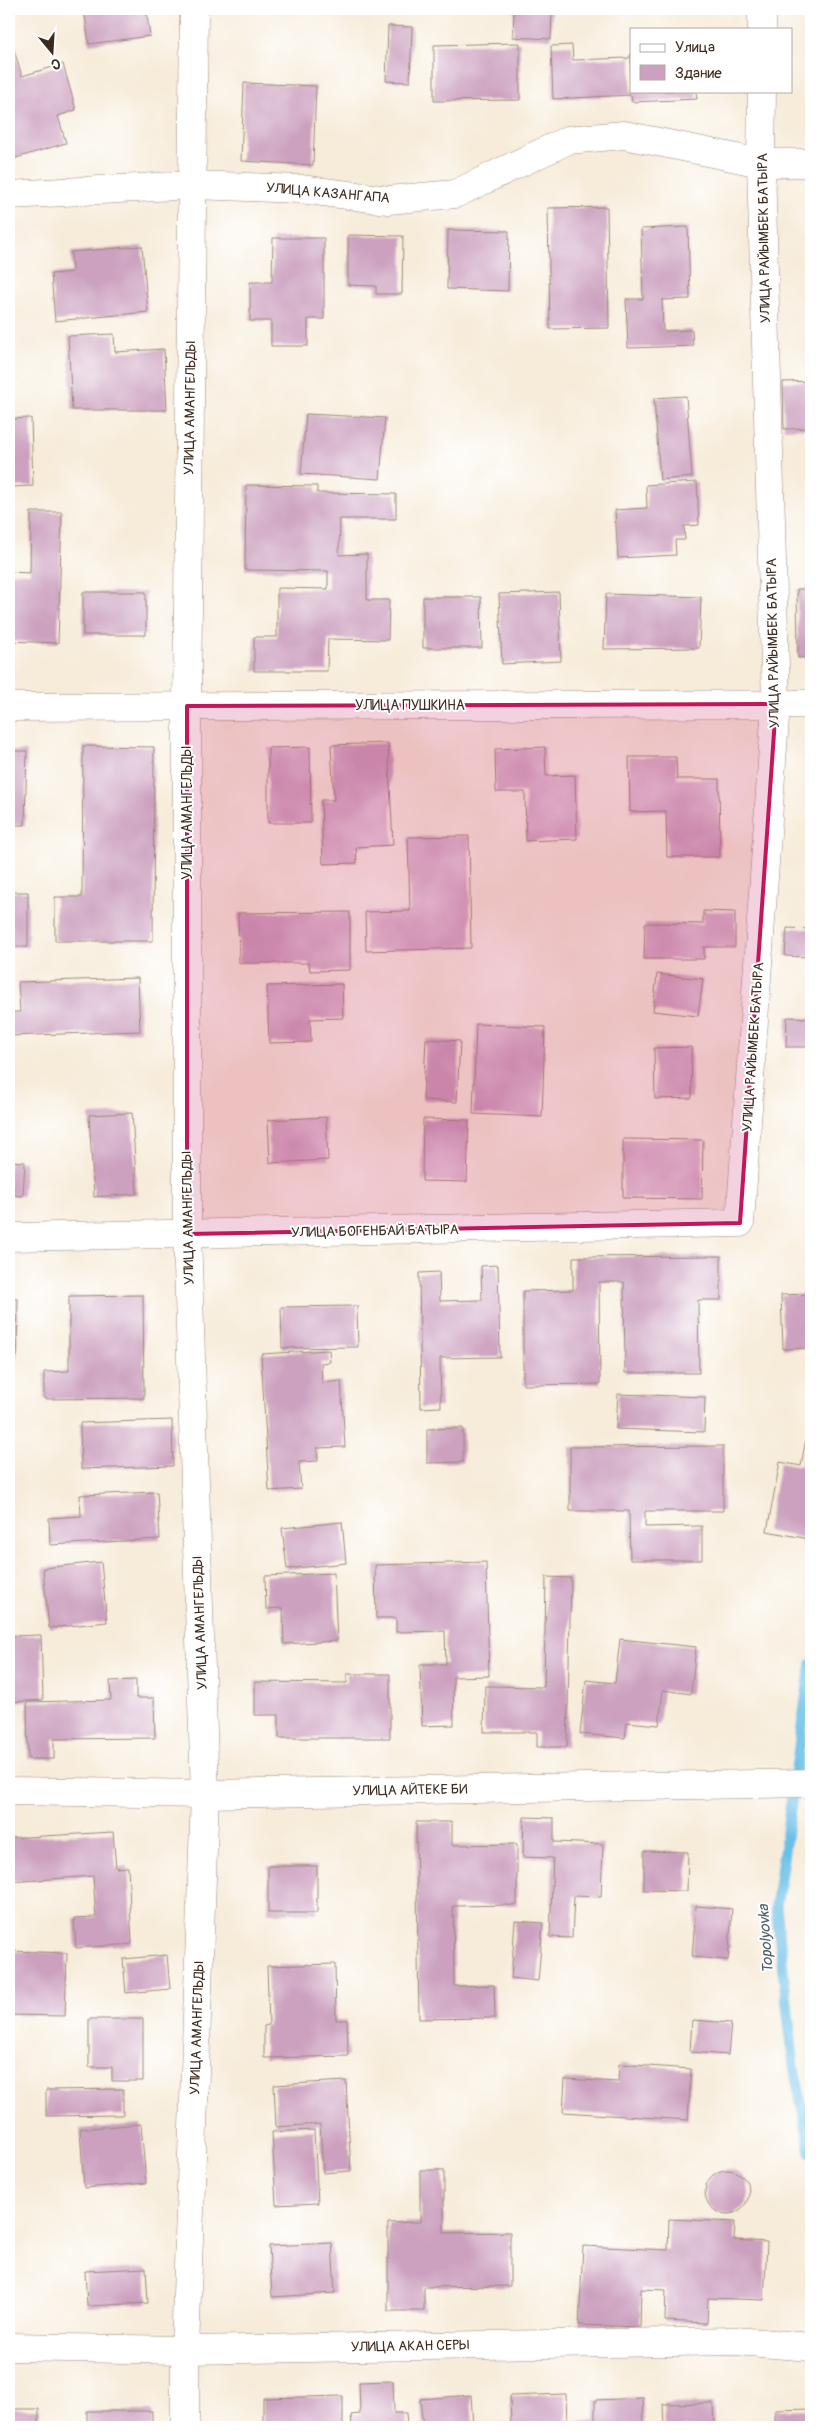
<svg xmlns="http://www.w3.org/2000/svg" width="820" height="2436" font-family="Pangolin,sans-serif">
	<style>
		.lines { fill: none; stroke-linecap: round; stroke-linejoin: round }
		.stream { stroke: #69c0e6; stroke-width: 11 }
		.building { fill: #cca1bf }
		.minor-casing { stroke: #998b7c; stroke-width: 29 }
		.tertiary-casing { stroke: #998b7c; stroke-width: 29 }
		.minor { stroke: #fff; stroke-width: 28 }
		.tertiary { stroke: #fff; stroke-width: 28 }
		.marked { fill: #c2185b; fill-opacity: 0.2; stroke: #c2185b; stroke-width: 4; stroke-linejoin: round }
		.labels { text-anchor: middle; dominant-baseline: central; stroke-width: 4; stroke-linejoin: round; paint-order: stroke }
		.street-label { font-size: 14px; fill: #3b2a1e; stroke: #fff }
		.water-label { font-size: 15px; font-style: italic; fill: #4b5e64; stroke: #fff }
	</style>
	<rect width="100%" height="100%" fill="#fff"/>
	<filter id="ink" filterUnits="userSpaceOnUse"><feTurbulence type="fractalNoise" baseFrequency=".02" numOctaves="2"/><feDisplacementMap in="SourceGraphic" scale="10" xChannelSelector="R" yChannelSelector="G"/><feConvolveMatrix kernelMatrix="1 2 1 2 8 2 1 2 1" color-interpolation-filters="sRGB"/></filter>
	<filter id="wash" filterUnits="userSpaceOnUse"><feTurbulence type="fractalNoise" baseFrequency=".0096" numOctaves="4" result="noise"/><feDisplacementMap in="SourceGraphic" scale="20" xChannelSelector="R" yChannelSelector="G"/><feGaussianBlur stdDeviation="1.12" result="paint"/><feColorMatrix in="noise" values="0 0 0 0 0 0 0 0 0 0 0 0 0 0 0 0 0 1.4 0 .05"/><feComposite in="paint" operator="in"/></filter>
	<g filter="url(#wash)">
		<rect width="100%" height="100%" fill="#f7ecda"/>
		<g class="lines">
			<path class="stream" d="M811,1664L776,1907L794,2067L811,2152"/>
		</g>
		<g id="blocks">
			<path class="building" d="M84,9H146L150,36L89,44Z
				M514,9H552L551,39L513,37Z
				M808,9H811V109H808Z
				M388,26L412,27L410,82L386,81Z
				M9,34L22,76L63,64L76,110L58,116L66,143L9,160Z
				M520,43V100L434,101V45Z
				M572,45L573,60L629,58L631,54V91H696L697,99L632,102L631,95L553,99L551,46Z
				M244,83L316,86L313,165L241,161Z
				M607,207L609,328L550,329L548,208Z
				M688,227L690,299L662,300L663,331L692,330L693,346L628,348L626,299H643L641,229Z
				M448,230L509,231L508,291L447,289Z
				M348,235L403,236L402,294H376V286L348,285Z
				M273,238H324V319H308V346H271V321H250V282H272Z
				M142,246L148,312L55,321L51,274L72,272L71,252Z
				M114,334L115,352L164,349L167,410H72L68,336Z
				M811,381V428L784,429L783,382Z
				M686,396L692,477L660,480L654,398Z
				M306,414L385,418L380,479L301,474Z
				M31,418L33,486L9,487V419Z
				M697,482L699,525L684,526L685,540H675L676,555L618,558L615,510L647,508L646,485Z
				M246,485L317,486V493L396,494V519H340L339,555L367,554V600H389L388,640L328,639L327,671H254V637H277V588L328,589V571L245,570Z
				M31,512H62L58,643L9,641V572L30,573Z
				M797,589H811V657L798,658Z
				M83,592H146V635H83Z
				M559,592L561,661L502,664L499,594Z
				M606,594L701,597L699,648L604,649Z
				M423,597H481L482,648H423Z
				M388,743L393,845L356,847L357,863L323,864L321,800H334L331,745Z
				M83,746L154,747L153,941H55V897H82Z
				M310,747L311,823H268V748Z
				M545,747L546,776L575,775L577,839L526,841L525,792H496L495,749Z
				M9,751H27L25,825H9Z
				M629,757H676L677,779H719L720,857H667L666,811L630,812Z
				M469,836L471,948L366,951L365,912L410,911L408,837Z
				M9,892H28V947H9Z
				M703,911L735,912V947H704V959H644L645,923L703,924Z
				M350,912V970L310,971L309,963H239L238,913Z
				M787,928L811,929V957L785,956Z
				M657,974L703,979L698,1016L653,1011Z
				M138,978L140,1031L9,1036V1012H20L18,982Z
				M342,984L343,1018L310,1019L311,1042L269,1043L267,986Z
				M787,1017L811,1018V1047H786Z
				M476,1024L545,1027L542,1117L473,1114Z
				M426,1039L460,1041L457,1102L423,1100Z
				M691,1047L692,1098L655,1099L654,1048Z
				M132,1113L137,1194L94,1197L89,1115Z
				M326,1117L328,1160L270,1163L268,1120Z
				M423,1119L469,1120L467,1182L422,1181Z
				M623,1139L703,1140L702,1199L623,1198Z
				M9,1161L25,1162L23,1196L9,1195Z
				M721,1256V1300H698L699,1373H625L624,1282H599L600,1384L523,1385V1291L573,1290V1257Z
				M498,1265L500,1357L440,1358L441,1407L421,1408L419,1273L439,1272L440,1301L482,1300L481,1266Z
				M811,1294V1348L783,1349L781,1295Z
				M143,1295L144,1398L44,1399V1372L69,1371V1296Z
				M9,1299H18L17,1357L9,1356Z
				M357,1306L358,1347L282,1348L281,1307Z
				M329,1350L330,1362L321,1363L322,1383L341,1381L345,1447L317,1448L318,1461L299,1462L301,1489L269,1491L261,1354Z
				M9,1381L12,1408H9Z
				M618,1394L705,1397L704,1432L616,1429Z
				M172,1420L173,1466L81,1469L80,1423Z
				M463,1428V1462L427,1463V1429Z
				M806,1438L811,1439V1527L809,1539L767,1531L780,1462L801,1466Z
				M723,1446V1511H645V1527L702,1526V1560H630L629,1511H570V1447Z
				M157,1492L160,1539L50,1545L49,1518L81,1516L80,1495Z
				M342,1522L346,1563L287,1569L282,1528Z
				M101,1562L107,1622L49,1628L43,1568Z
				M486,1562L489,1676L453,1677L454,1725L422,1726L420,1664H446L445,1631L396,1632V1618H376L375,1565Z
				M334,1573L337,1641L284,1644L283,1608L266,1609L265,1576Z
				M546,1577L571,1578L567,1747H537V1732H484L485,1686L544,1687Z
				M41,1635L43,1700L9,1702V1636Z
				M620,1639L696,1647L691,1694L663,1690L659,1725L627,1722L625,1738L580,1734L586,1680L615,1683Z
				M347,1674H390V1738H279V1715H255V1682L347,1683Z
				M136,1680V1698H154L155,1738L54,1739V1759H28L27,1702L111,1700L110,1681Z
				M524,1817L554,1818V1842L603,1844L601,1897L574,1896L572,1938L550,1937L553,1858L523,1857Z
				M416,1822H452V1845L517,1844V1905L453,1906L454,1986L494,1985L495,2018L419,2019Z
				M113,1832L116,1868L128,1867L132,1944L76,1948L74,1918L96,1917L93,1876L9,1882V1838Z
				M644,1851L688,1852L687,1891L644,1890Z
				M268,1866H317V1913H268Z
				M696,1906L732,1909L728,1960L692,1957Z
				M515,1921L543,1923L538,1981L511,1978Z
				M9,1951L67,1953L65,2016L9,2015Z
				M167,1955L170,1989L126,1993L123,1959Z
				M335,1964L336,2020H347L348,2056L264,2058V2026L269,2025L267,1966Z
				M89,2019H143V2081H112V2067H89Z
				M692,2020L731,2023L728,2055L690,2052Z
				M619,2064L691,2069L688,2120L563,2112L565,2079L618,2082Z
				M346,2081L351,2171L323,2173L320,2124L276,2127L274,2085Z
				M123,2089V2115L46,2116V2090Z
				M141,2124L146,2183L84,2188L80,2129Z
				M314,2130L318,2203L276,2205L272,2132Z
				M705 2192a22 22 0 1 1 44 0a22 22 0 1 1-44 0Z
				M420,2170H444V2233L510,2232V2286L424,2287V2311H388V2223L420,2222Z
				M669,2219L735,2222L734,2240L767,2242L764,2300L708,2298L707,2323L665,2321L666,2290L641,2289L640,2327L579,2325L583,2246L668,2250Z
				M332,2243L335,2293L272,2297L269,2246Z
				M146,2268L148,2303L87,2306L85,2271Z
				M393,2381L394,2413H406L407,2427H352L351,2415L360,2414L359,2382Z
				M566,2394L567,2422L595,2421V2400L643,2398L644,2427H511L510,2396Z
				M471,2395L473,2427H423L420,2399Z
				M343,2396V2427H263V2398Z
				M713,2403L714,2427H664L663,2404Z
				M9,2409H39V2427H9Z
				M811,2409V2427H775V2410Z
				M87,2411H152V2427H87Z"/>
		</g>
	</g>
	<g filter="url(#ink)">
		<use href="#blocks" fill-opacity="0" stroke="#998b7c" stroke-width="1"/>
		<g class="lines">
			<g class="minor-casing">
				<path id="minor" d="M762,29V9
					M9,195L192,185L300,189L388,200L455,194L568,140L624,135L761,163H811
					M9,707L811,704
					M9,1237L740,1223L776,704L761,163L762,91
					M9,1791L205,1794L811,1783
					M9,2347L185,2350L736,2341L811,2347"/>
			</g>
			<g class="tertiary-casing">
				<path id="tertiary" d="M185,2427V2350L205,1794L187,1234V706L194,9"/>
			</g>
			<use href="#minor" class="minor"/>
			<use href="#tertiary" class="tertiary"/>
		</g>
	</g>
	<path class="marked" d="M776,704L740,1223L187,1234V706Z"/>
	<g class="labels">
		<g class="street-label">
			<text transform="translate(328 193) rotate(5)">УЛИЦА КАЗАНГАПА</text>
			<text transform="translate(764 238) rotate(-91)">УЛИЦА РАЙЫМБЕК БАТЫРА</text>
			<text transform="translate(190 408) rotate(-89)">УЛИЦА АМАНГЕЛЬДЫ</text>
			<text transform="translate(773 643) rotate(-91)">УЛИЦА РАЙЫМБЕК БАТЫРА</text>
			<text x="410" y="705">УЛИЦА ПУШКИНА</text>
			<text transform="translate(187 813) rotate(-90)">УЛИЦА АМАНГЕЛЬДЫ</text>
			<text transform="translate(753 1047) rotate(-86)">УЛИЦА РАЙЫМБЕК БАТЫРА</text>
			<text transform="translate(188 1218) rotate(-91)">УЛИЦА АМАНГЕЛЬДЫ</text>
			<text transform="translate(375 1231) rotate(-1)">УЛИЦА БОГЕНБАЙ БАТЫРА</text>
			<text transform="translate(200 1623) rotate(-92)">УЛИЦА АМАНГЕЛЬДЫ</text>
			<text transform="translate(410 1790) rotate(-1)">УЛИЦА АЙТЕКЕ БИ</text>
			<text transform="translate(197 2028) rotate(-88)">УЛИЦА АМАНГЕЛЬДЫ</text>
			<text transform="translate(410 2346) rotate(-1)">УЛИЦА АКАН СЕРЫ</text>
		</g>
		<g class="water-label">
			<text transform="translate(766 1939) rotate(-94)">Topolyovka</text>
		</g>
	</g>
	<rect width="820" height="2436" fill="none" stroke="#fff" stroke-width="30"/>
	<rect x="630" y="28" width="162" height="65" fill="#ffffff" stroke="#b1aaa5"/>
	<rect x="640" y="44" width="25" height="8" fill="#ffffff" stroke="#b1aaa5"/>
	<text x="675" y="52" font-size="15" fill="#3b2a1e">Улица</text>
	<rect x="640" y="65" width="25" height="15" fill="#cca1bf" stroke="#b1aaa5"/>
	<text x="675" y="78" font-size="15" fill="#3b2a1e">Здание</text>
	<g transform="translate(52 52) rotate(162)" stroke="#ffffff" stroke-width="4" paint-order="stroke">
	<path d="M0-4L9 19L0 12L-9 19Z" fill="#3b2a1e"/>
	<text y="-8" font-size="14" font-weight="bold" text-anchor="middle" fill="#3b2a1e">С</text>
	</g>
</svg>
